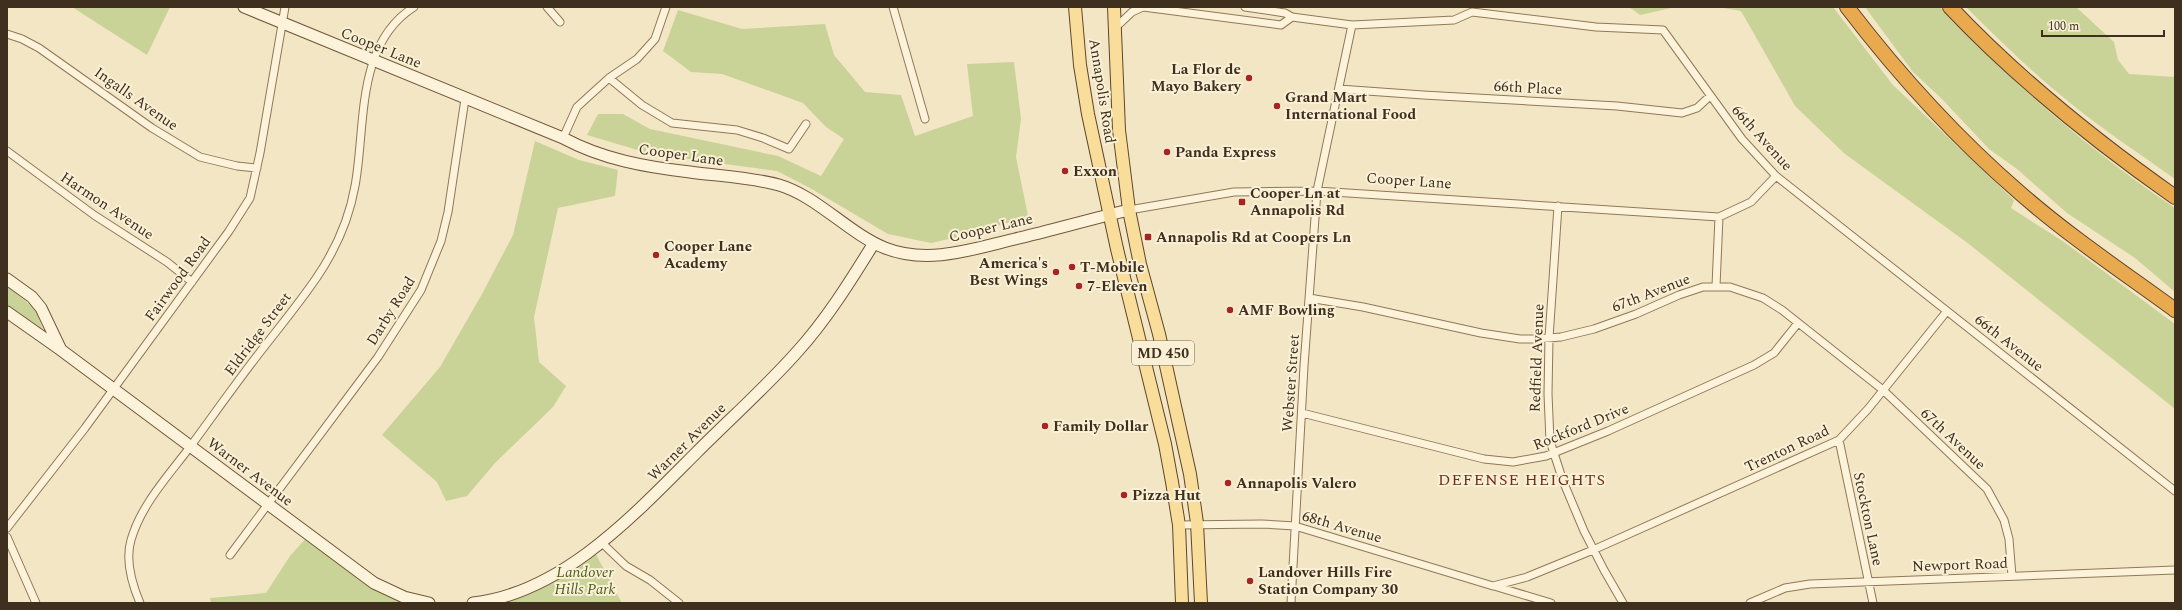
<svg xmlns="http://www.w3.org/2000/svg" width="2182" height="610" font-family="Spectral,serif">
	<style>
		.green { fill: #cad397 }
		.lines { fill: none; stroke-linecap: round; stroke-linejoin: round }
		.street-casing { stroke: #907859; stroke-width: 9 }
		.secondary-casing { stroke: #72583c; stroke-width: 13 }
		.primary-casing { stroke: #5e452d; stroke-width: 14 }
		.highway-casing { stroke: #5e452d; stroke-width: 16 }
		.street { stroke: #fcf3da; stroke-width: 7 }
		.secondary { stroke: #fcf3da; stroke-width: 11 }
		.primary { stroke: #f9dd9a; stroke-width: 12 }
		.highway { stroke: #e9a94f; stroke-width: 14 }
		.poi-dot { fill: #a62422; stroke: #f9f0d6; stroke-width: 1.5 }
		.labels { text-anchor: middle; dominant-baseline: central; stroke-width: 4; stroke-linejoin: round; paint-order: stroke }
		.shield { fill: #f9f0d6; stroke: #776955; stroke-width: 1 }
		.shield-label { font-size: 14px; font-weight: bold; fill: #3f2f1e }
		.street-label { font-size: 15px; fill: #3f2f1e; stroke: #f9f0d6 }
		.poi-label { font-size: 15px; font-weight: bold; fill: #3f2f1e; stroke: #f9f0d6; text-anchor: start }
		.park-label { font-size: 15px; font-style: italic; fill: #4d5e22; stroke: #f9f0d6 }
		.neighbourhood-label { font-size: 16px; letter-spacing: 1px; fill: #702d19; stroke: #f9f0d6 }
	</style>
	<rect width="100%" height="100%" fill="#f3e6c5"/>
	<path class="green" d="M72,7H170L147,55Z
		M1629,7H1676L1640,15Z
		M1717,7H1833L1893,85L2014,200L2011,208L2064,242L2175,324V409L1969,244L1845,154L1795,106L1741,11Z
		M1865,7H1940C2011,82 2089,150 2175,208V292L2135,258L2067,213L2017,169L1989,149L1941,98L1913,72Z
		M1966,7H2076L2114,42L2118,60L2129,74L2175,77V179C2140,154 2103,130 2069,102C2033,73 1999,40 1966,7Z
		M678,10L742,29L825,24L834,55L865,92L901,95L915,136L973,116L967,64L1014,62L1021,119L1016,157L1028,216L976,233L931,243L888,234L810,188L777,171L651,154L587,135L598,114H623L650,129L778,156L821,176L844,139L826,127L803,103L722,74L691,72L663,51Z
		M535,141L579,160L618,170L615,196L558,208L534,317L539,362L566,386L553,407L495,463L467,496L446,501L437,482L382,435L440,367L482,294L513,235Z
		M7,286L35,309L43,330L41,332L7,308Z
		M309,535L374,583L429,603H211L210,598L266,593L290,556Z
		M593,549L622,603H458C511,602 550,575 593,549Z"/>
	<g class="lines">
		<g class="street-casing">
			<path id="street" d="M547,7L560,22
				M893,7L925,119
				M1245,7L1285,13L1292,17L1352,25L1454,20L1472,12L1596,27L1663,30L1742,139L1776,176L2175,491
				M1114,29L1132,12L1143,7L1281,25L1292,17
				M7,34L22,39L39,48L152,128L200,157L237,166L257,168
				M609,78L642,105L672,123L737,130L763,138L789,149L806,124
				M1339,89L1423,95L1617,106L1682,113L1697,108L1710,96
				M563,138L577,107L609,78L637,59L655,39L666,7
				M7,151L94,215L167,262L192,282
				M1558,206L1549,338L1548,394L1550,441L1563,481L1584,531L1604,570L1623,603
				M1129,210L1234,192L1317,191L1719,217L1751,202L1776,176
				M1716,286L1719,217
				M1309,298L1363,307L1481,333L1520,339H1536L1561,337L1594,329L1636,314L1679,295L1703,287H1730L1763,298L1782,310L1883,390L1987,489L2004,520L2009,539L2012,576
				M1302,413L1484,459L1513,462L1546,456L1608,431L1754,365L1774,353L1798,323
				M1839,440L1873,603
				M1179,525L1262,524L1295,526L1493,586L1527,577L1593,550L1839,440L1868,409L1947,311
				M7,528L85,428L229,231L250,198L260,153L285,7
				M7,537L36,603
				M602,543L626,566L650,580L679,603
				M230,555L378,357L421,290L441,241L448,212L465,99
				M1494,586L1551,603
				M140,603C132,584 125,560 131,540C141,505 168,476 190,447C212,417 234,386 257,356C277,330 298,305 317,277C336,249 349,220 355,186C366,127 355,44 414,7
				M1291,603L1304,366L1317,191L1352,25
				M1750,603L1785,588L1810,584L2175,570"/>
		</g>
		<g class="secondary-casing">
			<path id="secondary" d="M244,7L563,138C602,159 645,167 690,172C719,176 750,177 779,185C817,196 848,233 885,248C928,265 973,249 1015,239C1053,230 1091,219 1129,210
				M7,279L32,297L41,308L61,350
				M7,312L61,350L374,583L404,597L429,603
				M473,603C563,593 636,513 697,452C730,419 766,387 797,352C827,319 851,280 874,243"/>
		</g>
		<g class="primary-casing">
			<path id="primary" d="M1075,7L1080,65L1088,114L1117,249L1165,444L1172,482L1179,525L1182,603
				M1114,7L1119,130L1129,210L1140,264L1159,334L1190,474L1197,523L1201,603"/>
		</g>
		<g class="highway-casing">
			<path id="highway" d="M1847,7C1899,75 1955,137 2020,193C2069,236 2123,272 2175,310
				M1950,7C2018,79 2094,140 2175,197"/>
		</g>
		<use href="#street" class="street"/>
		<use href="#secondary" class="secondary"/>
		<use href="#primary" class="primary"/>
		<use href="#highway" class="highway"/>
	</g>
	<g class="poi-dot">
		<circle cx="1249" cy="78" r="4"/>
		<circle cx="1277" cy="106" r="4"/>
		<circle cx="1167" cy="152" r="4"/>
		<circle cx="1065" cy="171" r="4"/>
		<rect x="1238" y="198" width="8" height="8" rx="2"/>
		<rect x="1144" y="233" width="8" height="8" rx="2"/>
		<circle cx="656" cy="255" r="4"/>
		<circle cx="1072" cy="267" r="4"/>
		<circle cx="1056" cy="272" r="4"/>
		<circle cx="1079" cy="286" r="4"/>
		<circle cx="1230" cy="310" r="4"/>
		<circle cx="1045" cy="426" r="4"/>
		<circle cx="1228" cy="483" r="4"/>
		<circle cx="1124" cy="495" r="4"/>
		<circle cx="1250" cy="581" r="4"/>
	</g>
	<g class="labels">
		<rect class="shield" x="1132" y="341" width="62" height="24" rx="3"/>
		<g class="shield-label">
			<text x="1163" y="353">MD 450</text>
		</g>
		<g class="street-label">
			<text transform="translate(381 48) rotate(22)">Cooper Lane</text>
			<text transform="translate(1528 88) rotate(3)">66th Place</text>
			<text transform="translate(1102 91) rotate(81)">Annapolis Road</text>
			<text transform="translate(136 99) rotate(35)">Ingalls Avenue</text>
			<text transform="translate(1762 138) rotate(48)">66th Avenue</text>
			<text transform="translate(681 155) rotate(8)">Cooper Lane</text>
			<text transform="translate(1409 181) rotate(4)">Cooper Lane</text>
			<text transform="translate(107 206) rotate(34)">Harmon Avenue</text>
			<text transform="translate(991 228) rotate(-13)">Cooper Lane</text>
			<text transform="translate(178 279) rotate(-54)">Fairwood Road</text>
			<text transform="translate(1651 293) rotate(-21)">67th Avenue</text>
			<text transform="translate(391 311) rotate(-58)">Darby Road</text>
			<text transform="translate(258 334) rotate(-53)">Eldridge Street</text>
			<text transform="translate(2009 343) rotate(38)">66th Avenue</text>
			<text transform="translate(1537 358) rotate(-88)">Redfield Avenue</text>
			<text transform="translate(1291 383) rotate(-86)">Webster Street</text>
			<text transform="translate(1581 427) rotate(-22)">Rockford Drive</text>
			<text transform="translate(1953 439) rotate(43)">67th Avenue</text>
			<text transform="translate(687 442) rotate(-45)">Warner Avenue</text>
			<text transform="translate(1787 449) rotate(-25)">Trenton Road</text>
			<text transform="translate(250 472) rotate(37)">Warner Avenue</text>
			<text transform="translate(1868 519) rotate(78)">Stockton Lane</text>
			<text transform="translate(1342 527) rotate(16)">68th Avenue</text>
			<text transform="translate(1960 565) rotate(-2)">Newport Road</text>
		</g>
		<g class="poi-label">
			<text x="1241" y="69" text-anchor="end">La Flor de<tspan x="1241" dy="17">Mayo Bakery</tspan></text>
			<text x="1285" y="97">Grand Mart<tspan x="1285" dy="17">International Food</tspan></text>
			<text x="1175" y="152">Panda Express</text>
			<text x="1073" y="171">Exxon</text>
			<text x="1250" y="193">Cooper Ln at<tspan x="1250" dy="17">Annapolis Rd</tspan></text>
			<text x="1156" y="237">Annapolis Rd at Coopers Ln</text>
			<text x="664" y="246">Cooper Lane<tspan x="664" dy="17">Academy</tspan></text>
			<text x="1048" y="263" text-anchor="end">America's<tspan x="1048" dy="17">Best Wings</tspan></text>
			<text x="1080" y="267">T-Mobile</text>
			<text x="1087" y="286">7-Eleven</text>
			<text x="1238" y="310">AMF Bowling</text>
			<text x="1053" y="426">Family Dollar</text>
			<text x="1236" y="483">Annapolis Valero</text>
			<text x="1132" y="495">Pizza Hut</text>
			<text x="1258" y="572">Landover Hills Fire<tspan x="1258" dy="17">Station Company 30</tspan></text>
		</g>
		<g class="park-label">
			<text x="585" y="572">Landover<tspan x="585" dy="17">Hills Park</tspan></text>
		</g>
		<g class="neighbourhood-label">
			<text x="1522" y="480">DEFENSE HEIGHTS</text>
		</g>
	</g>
	<rect width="2182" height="610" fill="none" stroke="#3f2f1e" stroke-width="16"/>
	<path d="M2042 30v6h122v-6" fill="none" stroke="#3f2f1e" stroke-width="2"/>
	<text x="2048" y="30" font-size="12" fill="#3f2f1e" stroke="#f9f0d6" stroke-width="3" paint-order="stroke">100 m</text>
</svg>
